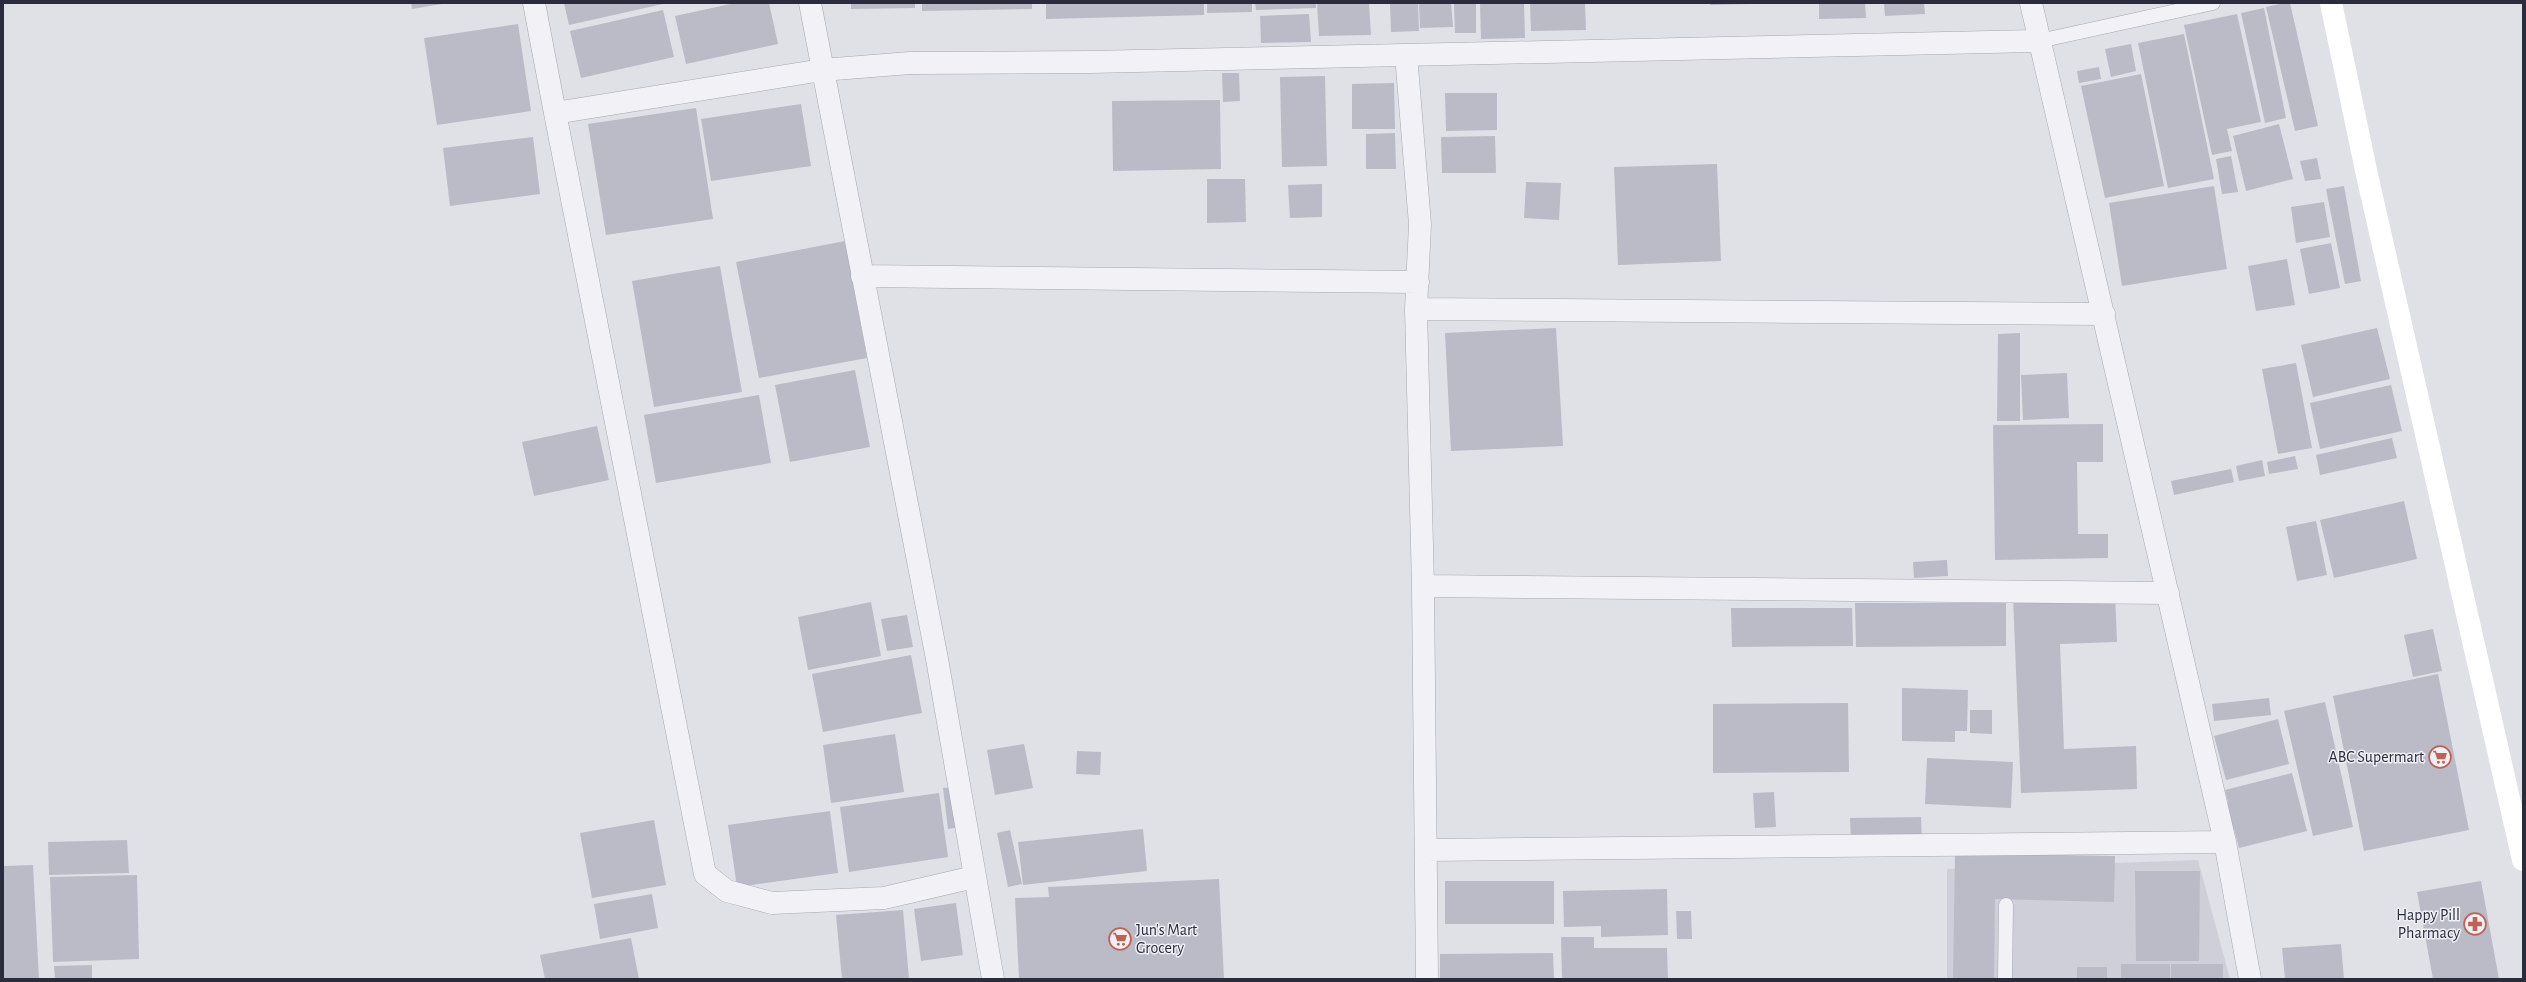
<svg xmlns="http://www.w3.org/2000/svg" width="2526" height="982" font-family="'Alegreya Sans',sans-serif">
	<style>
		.built { fill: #cecfd8 }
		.building { fill: #babbc6 }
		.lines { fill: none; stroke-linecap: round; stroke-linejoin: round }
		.lane-casing { stroke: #a6a6b0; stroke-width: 15 }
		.street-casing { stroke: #a6a6b0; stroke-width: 23 }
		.lane { stroke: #f2f2f6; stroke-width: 14 }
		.street { stroke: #f2f2f6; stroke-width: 22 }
		.secondary { stroke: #fff; stroke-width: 22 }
		.labels { text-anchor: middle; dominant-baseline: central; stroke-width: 3; stroke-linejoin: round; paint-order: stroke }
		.poi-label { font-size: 16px; fill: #2a2b3c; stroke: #efeff5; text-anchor: end }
	</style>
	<rect width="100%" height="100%" fill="#e0e0e7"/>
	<path class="built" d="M2198,860L2230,979H1947V869Z"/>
	<path class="building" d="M411,3H442V4L412,9Z
		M564,3H663V4L569,25Z
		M735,3H769L778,44L686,64L675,16Z
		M851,3H915V8L851,9Z
		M922,3H1032V9L922,11Z
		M1046,3H1204V15L1046,19Z
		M1207,3H1252V12L1207,13Z
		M1255,3H1316V8L1256,10Z
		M1317,3H1369L1371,35L1319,36Z
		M1390,3H1418L1419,31L1391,32Z
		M1419,3H1451L1453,27L1420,28Z
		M1454,3H1476V33H1455Z
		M1480,3H1524L1525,38L1481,39Z
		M1530,3H1585L1586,30L1531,31Z
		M1710,3H1750V4L1710,5Z
		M1819,3H1865L1866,18L1819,19Z
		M1884,3H1924L1925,14L1885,16Z
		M2284,3H2290L2318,126L2295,131L2266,7Z
		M2264,8L2286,118L2265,123L2241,13Z
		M663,10L674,57L581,78L570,31Z
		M1309,14L1311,42L1261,43L1260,16Z
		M2237,14L2261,122L2227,129L2232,151L2212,155L2184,25Z
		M518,24L531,111L437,125L424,38Z
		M2184,34L2214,179L2168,188L2138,43Z
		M2131,44L2136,71L2111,77L2105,49Z
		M2099,67L2101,79L2079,83L2077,71Z
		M1222,73H1239L1240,101L1223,102Z
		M2141,74L2164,186L2105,198L2081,86Z
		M1325,76L1327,166L1282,167L1280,77Z
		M1394,83L1395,129H1352V84Z
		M1445,93H1497V130L1446,131Z
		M1220,100L1221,169L1113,171L1112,101Z
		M801,104L811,166L711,181L701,119Z
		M696,108L713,219L606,235L588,124Z
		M2279,124L2293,179L2246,191L2233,136Z
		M1395,133L1396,169H1366V134Z
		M1495,136L1496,173H1442L1441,137Z
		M533,137L540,194L450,206L443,148Z
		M2231,156L2238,192L2222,194L2216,159Z
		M2317,158L2321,179L2305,181L2300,161Z
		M1717,164L1721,261L1618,265L1614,167Z
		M1207,179H1245L1246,222L1207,223Z
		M1526,182L1561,183L1559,220L1524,218Z
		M1322,184V217L1290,218L1288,185Z
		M2214,186L2227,269L2122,286L2109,203Z
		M2344,186L2361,281L2345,284L2326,189Z
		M2324,202L2330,237L2296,243L2291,207Z
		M845,241L867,358L759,378L736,262Z
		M2331,243L2340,288L2309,294L2300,249Z
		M2287,259L2295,305L2256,311L2248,266Z
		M720,266L742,392L654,407L632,281Z
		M1556,328L1563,446L1451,451L1445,333Z
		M2377,328L2390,379L2313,397L2301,345Z
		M2020,333V421H1997L1998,334Z
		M2296,363L2312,448L2278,454L2262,369Z
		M855,370L870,447L790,462L775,385Z
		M2067,373L2069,418L2023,420L2021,375Z
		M2391,385L2402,431L2320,449L2310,403Z
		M759,395L771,463L656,483L644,415Z
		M2103,424V462H2077L2078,534H2108V558L1995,560L1993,425Z
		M597,426L609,480L534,496L522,442Z
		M2392,438L2397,458L2320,475L2316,455Z
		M2295,456L2298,469L2269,474L2267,462Z
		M2262,460L2265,476L2239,481L2236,466Z
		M2231,469L2234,482L2174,495L2171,481Z
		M2404,501L2417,559L2334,578L2320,520Z
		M2316,521L2327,575L2297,581L2286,527Z
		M1947,560L1948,576L1914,578L1913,562Z
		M2115,594L2117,642L2060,644L2064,749L2136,746L2137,789L2021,793L2013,597Z
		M871,602L881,656L808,670L798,617Z
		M1855,603H2006V646L1856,647Z
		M1731,608H1852L1853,646L1732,647Z
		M907,615L913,647L887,651L881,619Z
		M2433,629L2442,671L2413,677L2404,635Z
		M911,655L922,713L823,732L812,674Z
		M2438,674L2469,830L2364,851L2333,696Z
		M1902,688L1968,690L1967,731H1955V742L1902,741Z
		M2269,698L2271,715L2214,721L2212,704Z
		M2325,702L2353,827L2313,836L2284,711Z
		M1848,703L1849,772L1713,773V704Z
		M1970,710H1992V734L1970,733Z
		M2278,719L2289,764L2226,780L2214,736Z
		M895,734L904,792L831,803L823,745Z
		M1024,744L1033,788L995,795L987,750Z
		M1077,751L1101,752L1100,775L1076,774Z
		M1927,758L2013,762L2011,808L1925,804Z
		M2292,773L2307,831L2239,848L2234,829L2229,831L2222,804L2228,802L2225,790Z
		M955,787L960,827L948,829L943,788Z
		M1774,792L1776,827L1755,828L1753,793Z
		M939,793L948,857L849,872L840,807Z
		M830,811L838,873L737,887L728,825Z
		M1921,817L1922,841L1851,842L1850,818Z
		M654,820L666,885L592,898L580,833Z
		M1143,829L1147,871L1023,885L1018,842Z
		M1010,830L1022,884L1008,887L997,833Z
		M127,840L129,873L49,875L48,842Z
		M1955,853L2115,856L2114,902L1995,899L1994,979H1953Z
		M33,865L39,979H3V866Z
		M2135,871H2200L2199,961H2136Z
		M137,875L139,959L53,962L50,877Z
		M1219,879L1224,979H1019L1015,898L1049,897L1048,887Z
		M1445,881H1554V924H1445Z
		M2481,881L2499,979H2433L2417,892Z
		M1667,889L1668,935L1601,937V926L1564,927L1563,891Z
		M652,894L658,928L600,939L594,904Z
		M956,903L963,955L921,961L914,909Z
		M903,910L909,979H842L836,915Z
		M1676,911H1691L1692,939H1677Z
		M1561,937H1594V948H1667L1668,979H1562Z
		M631,938L639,979H545L540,955Z
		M2341,944L2344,979H2285L2282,948Z
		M1553,953L1554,979H1440V954Z
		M2121,964H2170V979H2121Z
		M2171,964H2223V979H2171Z
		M92,965V979H55L54,966Z
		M2077,967H2107V979H2077Z"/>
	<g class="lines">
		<g class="lane-casing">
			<path id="lane" d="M2039,41L2213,3
				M2005,979L2006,905"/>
		</g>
		<g class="street-casing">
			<path id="street" d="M534,3L555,113L822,70L910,63L1091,62L2039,41
				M810,3L937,659L993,979
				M2031,3L2225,842L2250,979
				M1406,55L1420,224L1416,309L1423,586L1427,979
				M555,113L705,874L727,891L772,903L884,898L974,877
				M862,276L1418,282
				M1416,309L2104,314
				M1423,586L2168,593
				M1426,850L2225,842"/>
		</g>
		<use href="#lane" class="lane"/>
		<use href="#street" class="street"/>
		<path class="secondary" d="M2331,3L2367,175L2523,860"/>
	</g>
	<defs>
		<g id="supermarket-ring" transform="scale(1.15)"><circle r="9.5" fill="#efeff5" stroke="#be6353" stroke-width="1.5"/><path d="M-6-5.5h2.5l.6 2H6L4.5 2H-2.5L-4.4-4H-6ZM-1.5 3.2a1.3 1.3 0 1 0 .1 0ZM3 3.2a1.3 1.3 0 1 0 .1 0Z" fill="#be6353"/></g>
		<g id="pharmacy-ring" transform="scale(1.15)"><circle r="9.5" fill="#efeff5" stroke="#be6353" stroke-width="1.5"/><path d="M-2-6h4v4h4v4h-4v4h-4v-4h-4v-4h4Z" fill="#be6353"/></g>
	</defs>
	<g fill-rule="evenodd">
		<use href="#supermarket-ring" x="2440" y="757"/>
		<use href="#pharmacy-ring" x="2475" y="924"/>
		<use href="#supermarket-ring" x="1120" y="939"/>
	</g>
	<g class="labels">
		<g class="poi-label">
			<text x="2424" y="757">ABC Supermart</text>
			<text x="2460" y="915">Happy Pill<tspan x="2460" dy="18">Pharmacy</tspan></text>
			<text x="1136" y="930" text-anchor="start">Jun's Mart<tspan x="1136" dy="18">Grocery</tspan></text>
		</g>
	</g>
	<rect width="2526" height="982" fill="none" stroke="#2a2b3c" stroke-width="8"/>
</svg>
